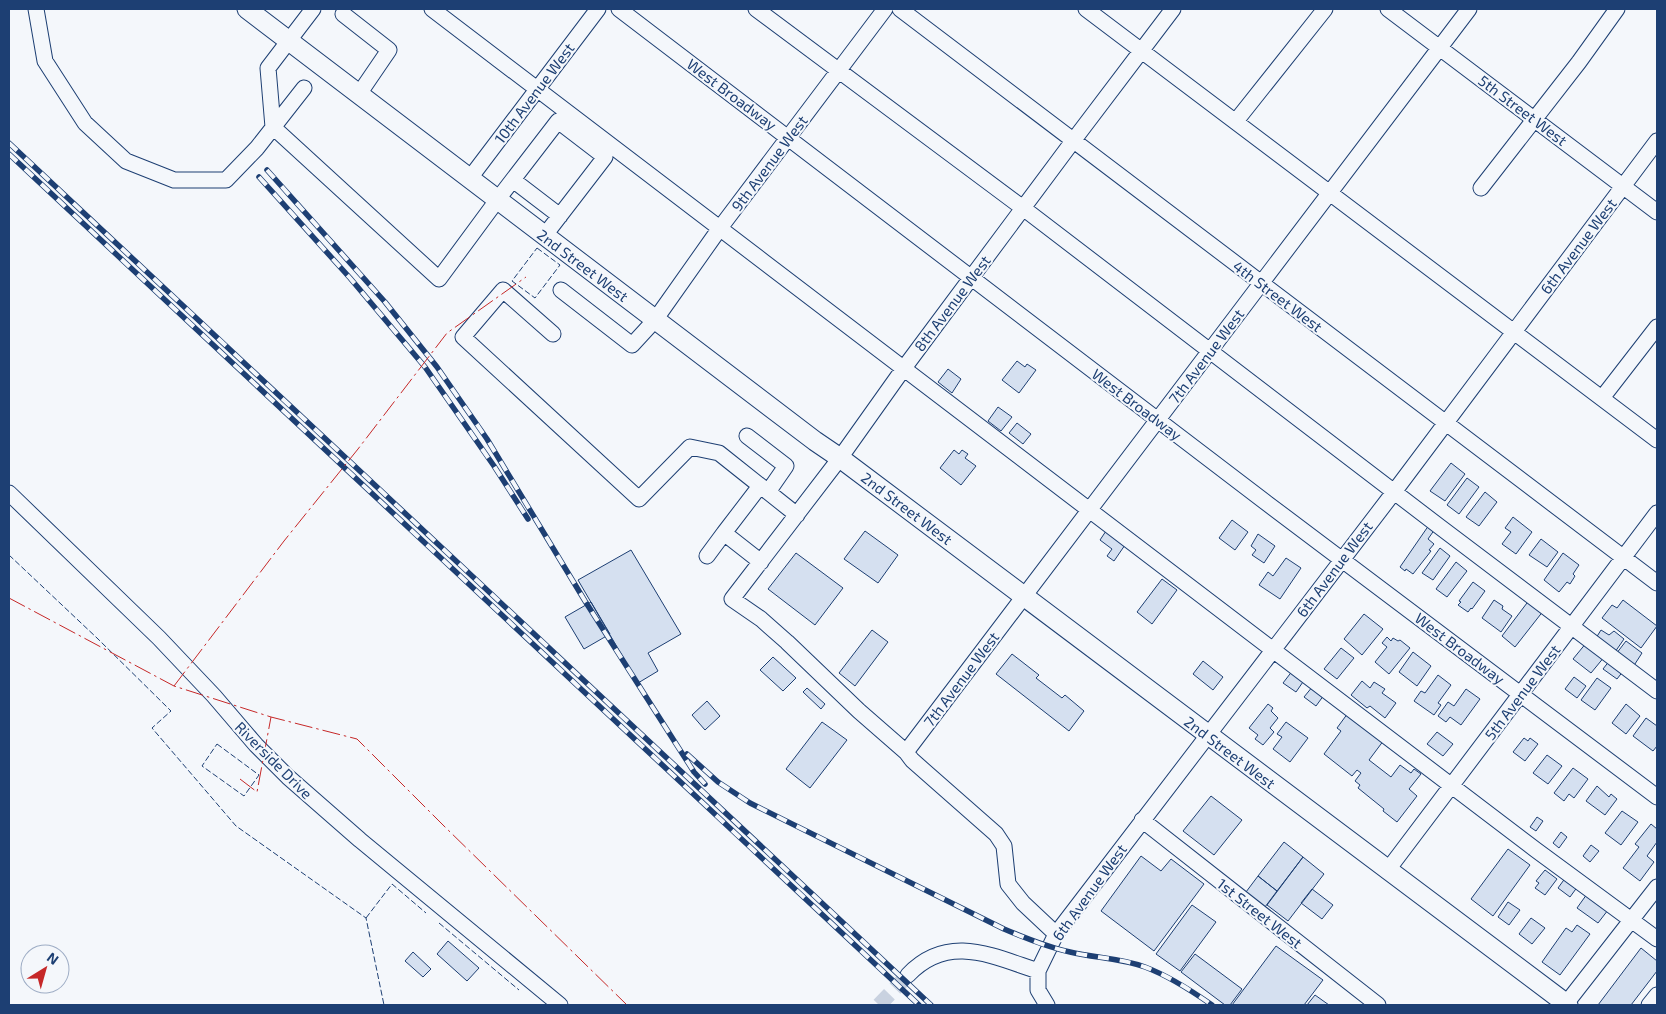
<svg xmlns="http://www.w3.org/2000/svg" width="1666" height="1014" font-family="'Exo 2',sans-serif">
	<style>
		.building { fill: #d5e0f0; stroke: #1d3f73 }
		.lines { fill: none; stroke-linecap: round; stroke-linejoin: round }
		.minor-tunnel { stroke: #c9d2e0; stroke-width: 15; stroke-dasharray: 15 8; stroke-linecap: butt }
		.minor-casing { stroke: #1d3f73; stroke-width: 17 }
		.major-casing { stroke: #1d3f73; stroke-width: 21 }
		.minor { stroke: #f4f7fb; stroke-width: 15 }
		.major { stroke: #f4f7fb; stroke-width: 19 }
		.rail-casing { stroke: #1d3f73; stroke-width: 5.5 }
		.rail { stroke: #f4f7fb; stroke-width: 4; stroke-dasharray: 11; stroke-linecap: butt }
		.fence { stroke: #1d3f73; stroke-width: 1; stroke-dasharray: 6 2.5; stroke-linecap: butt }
		.power { stroke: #c62828; stroke-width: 1; stroke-dasharray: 18 4 2.5 4; stroke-linecap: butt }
		.labels { text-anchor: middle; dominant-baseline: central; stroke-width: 4; stroke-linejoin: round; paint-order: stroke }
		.street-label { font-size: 15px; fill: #1d3f73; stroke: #f4f7fb }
	</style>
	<rect width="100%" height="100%" fill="#f4f7fb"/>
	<path class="building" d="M1017,361L1025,367L1027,364L1036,370L1019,393L1002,380Z
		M948,369L961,379L952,393L938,382Z
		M998,407L1012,417L1001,431L988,421Z
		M1017,423L1031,434L1023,444L1009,433Z
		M954,450L959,454L962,450L968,454L965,458L976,466L961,485L940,468Z
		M1451,463L1465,474L1445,501L1430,491Z
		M1467,478L1479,487L1459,514L1447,505Z
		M1485,492L1497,502L1479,526L1466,517Z
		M1513,517L1532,532L1516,554L1502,544L1511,532L1505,528Z
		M1232,520L1248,532L1235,550L1219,538Z
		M1429,525L1435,529L1428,539L1434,544L1429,550L1431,551L1413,574L1406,569L1405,571L1400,567Z
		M865,531L898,555L878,583L844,559Z
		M1106,531L1125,545L1114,561L1107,556L1112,549L1100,540Z
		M1258,534L1275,546L1264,563L1252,555L1256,550L1251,546Z
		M1541,539L1558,552L1547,567L1529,555Z
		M1440,548L1450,556L1433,580L1422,573Z
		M631,550L681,634L648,653L658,671L638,683L578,580Z
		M796,553L843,588L815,625L768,589Z
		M1563,553L1579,565L1573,574L1575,576L1570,584L1567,582L1559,592L1544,580Z
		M1286,558L1301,568L1280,599L1259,585L1268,572L1273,576Z
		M1456,562L1467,571L1447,597L1436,589Z
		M1162,579L1177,590L1152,624L1137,612Z
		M1473,582L1485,591L1472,609L1471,608L1468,612L1458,605L1461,602L1459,601Z
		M1530,599L1544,610L1515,647L1502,636Z
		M1494,600L1503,606L1502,609L1512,616L1501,632L1482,618Z
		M1623,600L1657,626L1641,648L1602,618L1612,605L1617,608Z
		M591,602L610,634L584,649L565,617Z
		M1364,614L1383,629L1362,655L1344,639Z
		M872,630L888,642L855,686L839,673Z
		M1601,630L1609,635L1614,631L1624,639L1615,652L1596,638Z
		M1387,637L1391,641L1393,638L1398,641L1400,640L1410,648L1389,674L1375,662L1387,647L1382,643Z
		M1626,641L1642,653L1633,667L1616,654Z
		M1587,642L1605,656L1591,673L1573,659Z
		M1341,648L1354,658L1337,679L1324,669Z
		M1413,652L1431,666L1417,686L1399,672Z
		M1012,654L1039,675L1036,678L1062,698L1065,695L1084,711L1069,731L996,674Z
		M773,657L796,678L783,691L760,670Z
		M1610,660L1624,670L1617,679L1603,669Z
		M1203,661L1223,677L1213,690L1193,674Z
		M1293,670L1305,679L1296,692L1283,683Z
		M1438,675L1451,685L1438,703L1441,705L1434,715L1414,701L1421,691L1425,693Z
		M1574,677L1586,686L1577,698L1565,689Z
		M1597,678L1611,688L1595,710L1581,700Z
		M1362,681L1370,688L1374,682L1385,689L1382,693L1396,703L1385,718L1370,706L1367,708L1351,695Z
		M1313,686L1324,695L1316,706L1304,697Z
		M807,688L825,704L821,709L803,692Z
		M1466,689L1480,699L1461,725L1450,717L1446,722L1438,716L1448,702L1454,706Z
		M707,701L720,716L705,730L692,715Z
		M1268,704L1273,708L1271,711L1278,718L1270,728L1274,732L1263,745L1255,739L1258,735L1249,728Z
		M1626,704L1640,716L1626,734L1612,723Z
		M1348,713L1384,740L1369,760L1391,777L1400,765L1411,773L1414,769L1421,774L1409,789L1417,796L1397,822L1383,811L1384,809L1358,788L1360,785L1355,781L1361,773L1357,770L1352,776L1324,754L1341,731L1337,728Z
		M1646,718L1657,726V746L1653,751L1633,736Z
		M822,722L847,740L810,788L786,769Z
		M1286,722L1308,738L1290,762L1273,749L1282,737L1277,734Z
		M1437,732L1453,744L1443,756L1427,744Z
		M1524,738L1528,741L1530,738L1538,744L1525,761L1513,752Z
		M1547,755L1562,766L1548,784L1533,773Z
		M1573,768L1588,779L1574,798L1569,794L1564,801L1554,793Z
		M1597,786L1609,797L1611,794L1617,799L1605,815L1586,801Z
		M1211,796L1242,820L1214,855L1183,831Z
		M1622,811L1638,822L1621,845L1605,833Z
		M1537,817L1543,821L1536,831L1530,827Z
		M1651,824L1657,829V842L1647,856L1654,862L1640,881L1623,868L1639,847L1635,844Z
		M1561,832L1567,837L1559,848L1553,843Z
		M1284,842L1303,857L1277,891L1258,876Z
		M1591,845L1599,851L1590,862L1583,856Z
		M1508,849L1530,865L1493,916L1471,899Z
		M1141,856L1161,871L1171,859L1204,884L1154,951L1101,911Z
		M1303,857L1324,874L1288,921L1267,905Z
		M1545,870L1557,879L1545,895L1535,888L1539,883L1536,881Z
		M1258,876L1277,891L1262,911L1243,896Z
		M1566,877L1578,886L1570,897L1558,888Z
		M1312,889L1333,905L1322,919L1301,903Z
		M1587,894L1608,910L1598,923L1577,908Z
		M1508,902L1520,910L1509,925L1498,917Z
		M1192,905L1216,922L1180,971L1156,954Z
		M1531,918L1545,928L1532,944L1519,934Z
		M1577,925L1590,934L1560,975L1542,962L1566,928L1572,932Z
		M448,941L479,968L467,981L437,954Z
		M1276,946L1323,980L1304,1005H1232Z
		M1641,948L1657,961V971L1631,1005H1598Z
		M413,952L431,969L423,977L405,961Z
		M1195,954L1242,989L1230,1005H1225L1181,972Z
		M1315,995L1329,1005H1307Z"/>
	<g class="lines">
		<path class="minor-tunnel" d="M879,1005L908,975"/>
		<g class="minor-casing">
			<path id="minor" d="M36,9L45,61L85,123L126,161L174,180H226L257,148L304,88
				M313,9L268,68L273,127L439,279L498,199L558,121L605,157L545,235
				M432,9L1273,650L1536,850L1657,939
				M619,9L1264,501L1657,797
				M756,9L1023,208L1440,527L1657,691
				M900,9L1657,583
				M1086,9L1657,440
				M1388,9L1657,212
				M343,14L389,50L359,94
				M1236,121L1325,9
				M470,178L598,9
				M513,180L560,216
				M1481,188L1579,62L1617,9
				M561,290L632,345L655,320L720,228L885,9
				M553,334L503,290L463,337L639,499L690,447L719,453L797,515
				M1602,398L1657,327
				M747,436L786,466L768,492
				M760,486L724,533L761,562
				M9,493L159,638L214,696L256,745L288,777L360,840L560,1005
				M707,556L724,533
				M906,752L1469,9
				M1142,820L1378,1005
				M1387,871L1657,513
				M1056,934L1023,903L1008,884L1004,846L996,834L912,760L906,752L859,711L787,642L761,619L732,599L840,458L904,368L1073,141L1173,9
				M908,975C948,933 992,956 1038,971
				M1047,1005L1038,990V971L1056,934L1394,492L1657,141
				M1565,1005L1657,887
				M1649,1005L1657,995"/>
		</g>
		<g class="major-casing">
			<path id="major" d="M247,9L815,441L840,458L1568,1005"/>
		</g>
		<use href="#minor" class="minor"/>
		<use href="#major" class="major"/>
		<g class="rail-casing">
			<path id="rail" d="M9,143L931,1005
				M9,154L919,1005
				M267,170L385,302L437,367L487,439L585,601L694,772L705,784
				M259,177L350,278L425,367L494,466L528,519
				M687,754L718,782L750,803L1004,929C1025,938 1047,947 1070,952C1095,958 1120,958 1145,967C1169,976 1192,991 1212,1005"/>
		</g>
		<use href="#rail" class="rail"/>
		<path class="fence" d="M537,248L560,265L535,298L512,281Z
			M9,555L97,638L171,711L152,728L236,826L366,918L384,1005
			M217,744L259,775L244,796L202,766Z
			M366,918L392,884L426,913
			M439,923L519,990"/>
		<path class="power" d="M9,598L174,686L271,717L357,739L444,826L627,1005
			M174,686L284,541L358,449L447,333L526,277
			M240,779L257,792L271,717"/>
	</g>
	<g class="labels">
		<g class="street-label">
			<text transform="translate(534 93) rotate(-53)">10th Avenue West</text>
			<text transform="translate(732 94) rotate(37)">West Broadway</text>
			<text transform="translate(1523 110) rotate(37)">5th Street West</text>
			<text transform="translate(769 163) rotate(-53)">9th Avenue West</text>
			<text transform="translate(1578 246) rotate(-53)">6th Avenue West</text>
			<text transform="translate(583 265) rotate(37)">2nd Street West</text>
			<text transform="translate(1278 296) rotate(37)">4th Street West</text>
			<text transform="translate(952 303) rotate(-53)">8th Avenue West</text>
			<text transform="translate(1206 356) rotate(-53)">7th Avenue West</text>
			<text transform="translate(1137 404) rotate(37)">West Broadway</text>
			<text transform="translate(907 508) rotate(37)">2nd Street West</text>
			<text transform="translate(1334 569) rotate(-53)">6th Avenue West</text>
			<text transform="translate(1460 648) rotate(37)">West Broadway</text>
			<text transform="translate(961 679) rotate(-53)">7th Avenue West</text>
			<text transform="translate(1522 692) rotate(-53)">5th Avenue West</text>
			<text transform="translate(1230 752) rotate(37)">2nd Street West</text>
			<text transform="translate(274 760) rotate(45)">Riverside Drive</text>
			<text transform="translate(1089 892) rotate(-54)">6th Avenue West</text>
			<text transform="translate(1260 913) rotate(38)">1st Street West</text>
		</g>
	</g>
	<rect width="1666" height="1014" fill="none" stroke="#1d3f73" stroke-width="20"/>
	<g transform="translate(45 969) rotate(37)"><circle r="24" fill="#f4f7fb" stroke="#9eadc5"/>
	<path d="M0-4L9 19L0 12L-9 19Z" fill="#c62828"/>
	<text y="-8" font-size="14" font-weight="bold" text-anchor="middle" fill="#1d3f73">N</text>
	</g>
</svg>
